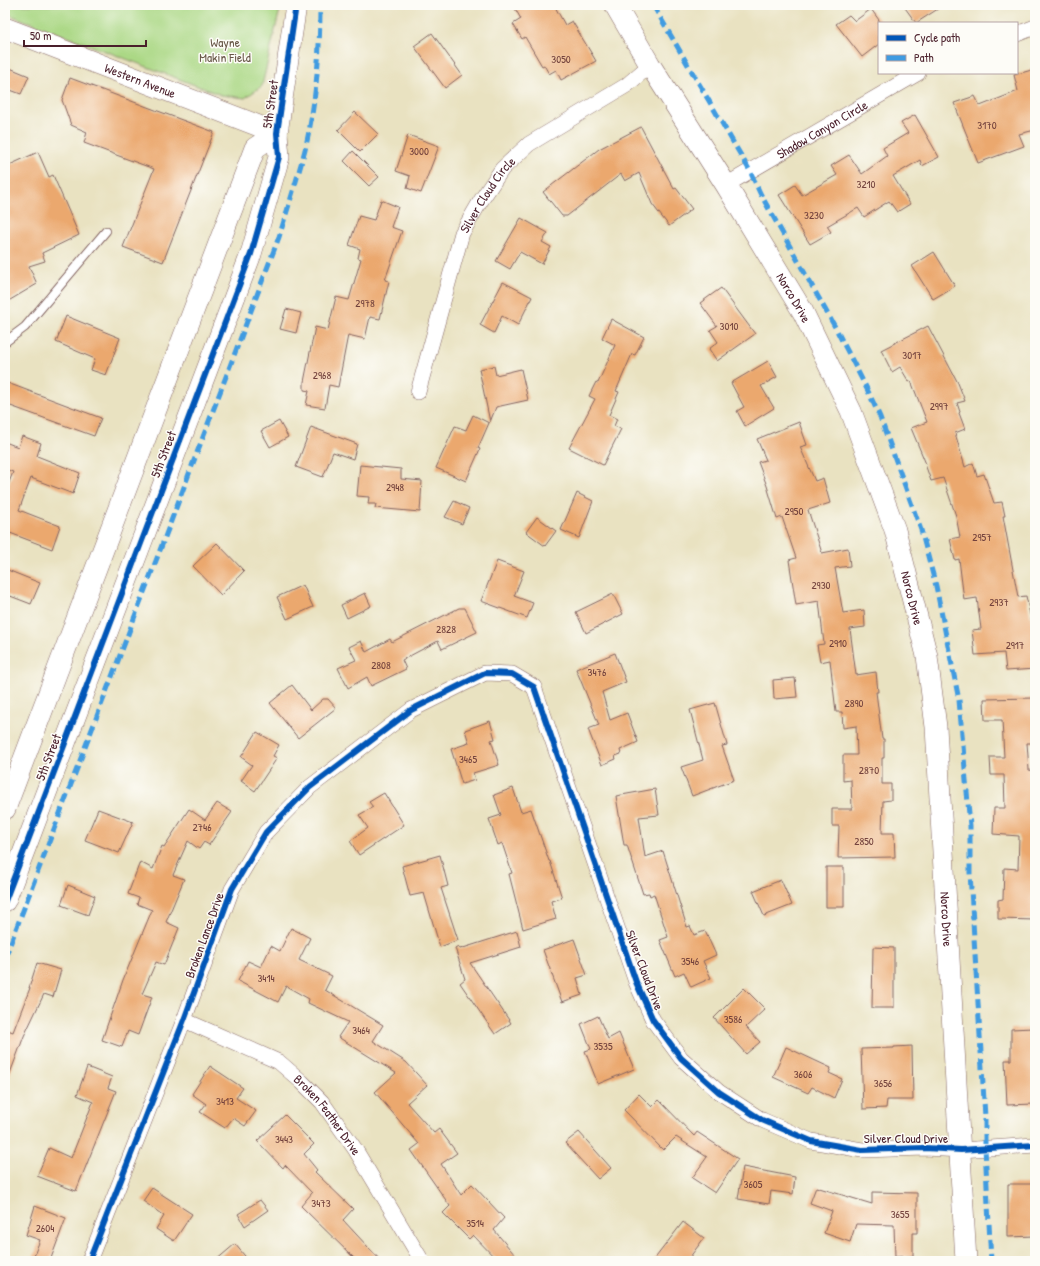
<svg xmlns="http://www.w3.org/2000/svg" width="1040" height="1266" font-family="'Patrick Hand',sans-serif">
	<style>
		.green { fill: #abd885; stroke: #7a7c58 }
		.building { fill: #eba86e }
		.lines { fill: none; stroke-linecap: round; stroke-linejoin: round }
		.lane-casing { stroke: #826360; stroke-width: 10 }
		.street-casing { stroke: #826360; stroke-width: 16 }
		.secondary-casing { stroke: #826360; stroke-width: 22 }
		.lane { stroke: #fff; stroke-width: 8 }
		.street { stroke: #fff; stroke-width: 15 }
		.secondary { stroke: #fff; stroke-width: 21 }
		.quiet { stroke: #409be1; stroke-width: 5; stroke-dasharray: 10 5; stroke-linecap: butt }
		.cycleway-casing { stroke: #fdfcf7; stroke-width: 8 }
		.cycleway { stroke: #0057b8; stroke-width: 6 }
		.labels { text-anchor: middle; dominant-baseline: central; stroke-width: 3; stroke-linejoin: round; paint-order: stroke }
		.number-label { font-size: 11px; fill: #72413c }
		.park-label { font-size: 13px; fill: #675646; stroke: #fdfcf7 }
		.street-label { font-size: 13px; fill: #4a1f2b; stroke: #fdfcf7 }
	</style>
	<rect width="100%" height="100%" fill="#fdfcf7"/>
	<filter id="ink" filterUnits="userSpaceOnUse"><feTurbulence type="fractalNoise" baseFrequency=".025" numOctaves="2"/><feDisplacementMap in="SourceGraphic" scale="8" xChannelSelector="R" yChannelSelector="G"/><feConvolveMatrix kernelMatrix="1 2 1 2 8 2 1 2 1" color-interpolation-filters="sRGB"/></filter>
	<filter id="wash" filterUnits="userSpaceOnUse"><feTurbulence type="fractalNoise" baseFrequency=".012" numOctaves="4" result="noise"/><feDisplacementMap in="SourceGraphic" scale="16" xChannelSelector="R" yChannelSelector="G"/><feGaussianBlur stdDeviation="0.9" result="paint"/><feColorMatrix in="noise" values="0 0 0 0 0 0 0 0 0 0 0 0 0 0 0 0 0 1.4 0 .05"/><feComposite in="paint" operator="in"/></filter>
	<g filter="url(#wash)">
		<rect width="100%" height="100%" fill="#e9e2c1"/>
		<path class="green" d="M5,5H281L262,86L245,98L221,95L5,13Z"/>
		<g id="blocks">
			<path class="building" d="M513,5H554L565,25L572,21L596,61L561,80L556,70L549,74L544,65L542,66L525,37L522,39L513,24L521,19Z
				M903,5H944L916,23Z
				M871,9L879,20V44L862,57L836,24L849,15L855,21Z
				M432,33L462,75L445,88L414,46Z
				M5,66L29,76L21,94L5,88Z
				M1035,69V130L1019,134L1024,146L978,163L954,103L975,96L980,106L1018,91L1014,75Z
				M70,78L214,132L163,262L123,247L154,169L84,143L87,132L71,125L62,100Z
				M355,112L378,134L360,152L338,130Z
				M915,115L939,157L922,166L920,160L893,176L910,204L897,212L889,201L864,217L858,208L827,226L831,232L810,244L779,195L795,185L802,195L837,175L831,166L849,155L862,174L887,156L883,148L908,133L901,123Z
				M641,127L674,189L676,188L692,209L669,226L652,204L639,173L625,181L621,174L567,216H562L543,192L599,149Z
				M408,135L439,146L421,193L407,188L410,176L396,171Z
				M353,151L379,177L369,186L344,161Z
				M38,152L49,177L53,175L79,235L42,253L45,261L29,266L37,284L5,303V167Z
				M381,200L398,207L391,227L402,231L385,280L389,281L380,319L370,317L365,339L348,335L338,387L329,385L325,408L306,405L309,391L304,390V382L315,327L328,330L336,297L349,300L361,259L358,258L360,249L349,245L359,216L374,220Z
				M521,218L548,233L542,242L551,247L542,264L520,252L510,269L496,261Z
				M934,252L955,286L933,299L912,266Z
				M503,282L532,297L518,325L502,316L494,333L480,325Z
				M721,288L755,334L717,361L709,349L718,342L710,330L717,326L700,303Z
				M286,309L301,313L296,333L280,329Z
				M66,316L120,338L106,375L91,370L95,359L56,342Z
				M611,319L644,337L635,355L632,354L616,391L619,392L609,415L617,419L614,426L621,429L603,465L569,448L595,399L589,396L596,382L598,383L615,345L602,338Z
				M928,326L958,383L965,401L957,403L960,412L959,413L965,429L955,433L965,467L973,463L977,476L984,474L994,503L1002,502L1005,516H1003L1018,597L1026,596L1032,623H1035V669L1006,671L1004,653L975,655L972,630L981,629L977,598L964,600L959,559L955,560L950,539L960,537L956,516L943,478L931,481L925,464H926L911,428L927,422L911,381L909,382L900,367L892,372L881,350Z
				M768,361L777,377L761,386L774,408L745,426L737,411L744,407L731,383Z
				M494,366L496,375L521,369L528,400L496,407L490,422L479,369Z
				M5,382L101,418L94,436L5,404Z
				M473,415L489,423L478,448L480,449L466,481L436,468L455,426L466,430Z
				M279,421L288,437L270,447L261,431Z
				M799,422L807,445L800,447L815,481L823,478L830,503L808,510L822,553L848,548L850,566L835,568L843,613L864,610L865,627L850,629L856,675L876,672L878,692H876L882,739H884V758H882V784H891V800L883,801L882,833H894L895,857L838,858L839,826H832V809H852L851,780L843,781V755H857L856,726L843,728L842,712H836L830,660L820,662L817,645L824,644L819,601L796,605L789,560L796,558L782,517L777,519L767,486L758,462L766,460L757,439Z
				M311,427L357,444L353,459L333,452L323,477L296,467Z
				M22,436L41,443L37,456L80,473L73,494L31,478L19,510L60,526L52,549L10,533L6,543L5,542V493L13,472L5,469V442L18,447Z
				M360,465L401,469V479L422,481L420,512L375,508L376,504H368L369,497L357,496Z
				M577,493L593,501L579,538L561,530Z
				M454,501L469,508L462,524L445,517Z
				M537,517L556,531L545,546L526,532Z
				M217,543L244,571L221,595L193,566Z
				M497,561L524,571L514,596L533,603L527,618L481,601Z
				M5,569L40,583L31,604L5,594Z
				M303,585L313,607L287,619L277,597Z
				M365,593L371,606L347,618L341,605Z
				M613,594L623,614L586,633L576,612Z
				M459,608H465L477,632L442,649L438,641L402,660L406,669L371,686L367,677L348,688L338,668L356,660L349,647L361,641L366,652L390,639L392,642Z
				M615,653L626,682L602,692L610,720L627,713L638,742L620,750L621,754L615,756L616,759L602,765L588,729L599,725L576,669Z
				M795,678L797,697L774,699L773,680Z
				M292,685L311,710L323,699H328L336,708L298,738L270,703Z
				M1035,698V743H1027L1029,770L1035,771V920L998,919V900L1003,899L1004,868L1018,869L1019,836L993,834L994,808H1005L1004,775H991L990,757H1004L1002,720H985L984,699Z
				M715,703L727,745L722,746L734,780L692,796L681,767L703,760L690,710Z
				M490,721L495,739L491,740L499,765L473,773L475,780L462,784L451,749L469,743L465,730Z
				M257,732L279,745L273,756L277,758L255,791L241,781L252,765L241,757Z
				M513,788L521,812L531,809L549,861H550L562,898L551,901L556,919L523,929L509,874L512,873L502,843L498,845L489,819L501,815L494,795Z
				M655,789L659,815L639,817L645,857L663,851L687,927L690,926L694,935L705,931L716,955L703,961L711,978L691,987L684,972L675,976L660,940L668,937L654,894L650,896L649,893L643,894L627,845H624L616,796Z
				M384,793L404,825L359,855L350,841L368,828L359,815L373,807L369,802Z
				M217,803L232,812L209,845L204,842L199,849L188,841L173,875L184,879L166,922L179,928L164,965L156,962L142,994L152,997L138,1035L128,1031L122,1047L102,1040L123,980L152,910L137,904L139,898L128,894L140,862L153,869L162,846L164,847L189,809L205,820Z
				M98,809L133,822L119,853L85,840Z
				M440,855L448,886L441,888L458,940L440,947L424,893L410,896L402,866Z
				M826,867H844V907H826Z
				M781,880L792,905L764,916L753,891Z
				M68,885L95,896L88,915L61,905Z
				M291,928L310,938L299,960L332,976L325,990L383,1025L373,1041L406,1062L427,1085L407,1103L434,1133L439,1129L457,1153L441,1164L461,1195L472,1184L504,1218L494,1230L520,1261H498L473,1235L469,1239L443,1213L450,1206L411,1150L419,1144L375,1092L396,1073L338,1037L348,1022L308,1003L309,999L286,986L278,1002L238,981L248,961L261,967L271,946L280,951Z
				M517,931L521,947L470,963L511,1023L495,1034L460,983L465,979L455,948L458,946L460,949Z
				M574,939L587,975L577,978L582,995L562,1002L543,950Z
				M873,947L894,948V1008H872Z
				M37,963L61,970L53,997L44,994L24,1036L6,1084H5V1029L13,1032L30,988H29Z
				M744,988L765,1009L746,1027L760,1042L746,1054L714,1018Z
				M598,1016L608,1039L619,1033L634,1069L598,1084L585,1051L591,1049L581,1024Z
				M1033,1028L1034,1066H1035V1104L1007,1105L1005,1060H1011V1029Z
				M912,1046L913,1100H887L886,1108L863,1109L861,1049L894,1048V1047Z
				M786,1047L831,1068L829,1073L842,1079L834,1098L812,1087L808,1093L773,1077Z
				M210,1066L243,1088L236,1098L256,1111L245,1126L233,1118L225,1128L200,1112L206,1104L192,1094Z
				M87,1067L112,1077L108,1088L116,1091L76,1191L37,1176L49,1148L71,1158L93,1102L77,1095Z
				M639,1094L652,1107L659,1100L694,1136L697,1132L738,1159L715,1193L692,1178L707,1157L676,1137L663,1150L624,1110Z
				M285,1115L314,1144L304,1154L317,1170L315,1172L353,1209L343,1220L381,1261H357L301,1206L312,1193L285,1165L283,1168L257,1141Z
				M579,1132L611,1168L598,1179L565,1143Z
				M743,1167L795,1177L793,1194L771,1191L769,1204L738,1199Z
				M1008,1184H1035V1236L1008,1237Z
				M816,1187L872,1204V1192L917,1193V1233H913V1256L895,1257L894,1225L856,1224L850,1242L824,1233L832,1211L810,1203Z
				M152,1188L192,1214L174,1241L156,1229L164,1216L143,1201Z
				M260,1200L268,1210L245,1226L238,1214Z
				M35,1206L66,1218L50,1261H40L33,1258L40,1240L26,1235Z
				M683,1222L704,1238L687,1261H653Z
				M235,1244L249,1261H215Z"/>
		</g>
	</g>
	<g filter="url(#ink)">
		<use href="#blocks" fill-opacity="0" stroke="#826360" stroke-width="1"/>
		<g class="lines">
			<g class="lane-casing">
				<path id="lane" d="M5,342L25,327L106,231"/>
			</g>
			<g class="street-casing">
				<g id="street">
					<path d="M1017,34L1035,27"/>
					<path id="s1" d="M726,185L918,73"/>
					<path id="s2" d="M418,392L462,233L480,202L502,169L529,144L627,85L650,65"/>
					<path id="s3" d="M184,1020L279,1062L302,1082L322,1102L355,1149L422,1261"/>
					<path d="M89,1261L184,1020L232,889L266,832L310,787L411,710L485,673L512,674L534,687L636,982L653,1020L681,1058L719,1092L762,1120L811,1141L862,1150L925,1148L961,1150L1035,1145"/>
				</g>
			</g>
			<g class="secondary-casing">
				<g id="secondary">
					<path id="s4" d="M615,5L650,65L726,185L803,312L851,411L895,530L927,656L936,727L966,1261"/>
					<path id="s5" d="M5,28L277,133"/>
					<path d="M5,809L255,148L277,133"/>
					<path d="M5,901L251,254L279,157L277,133L296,5"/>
				</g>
			</g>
			<use href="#lane" class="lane"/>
			<use href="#street" class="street"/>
			<use href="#secondary" class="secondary"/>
			<path class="quiet" d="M653,5L750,171L760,193L835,327L867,389L880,417L921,530L936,586L959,700L970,826V873L985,1117V1148L991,1261
				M5,958L279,237C288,208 297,179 305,150C316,103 320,53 320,5"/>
			<g class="cycleway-casing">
				<path id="cycleway" d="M5,901L251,254L279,157L277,133L296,5
					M89,1261L184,1020L232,889L266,832L310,787L411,710L485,673L512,674L534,687L636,982L653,1020L681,1058L719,1092L762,1120L811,1141L862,1150L925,1148L961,1150L1035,1145"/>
			</g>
			<use href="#cycleway" class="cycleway"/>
		</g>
	</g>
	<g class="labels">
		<g class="number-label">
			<text x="561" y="59">3050</text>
			<text x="987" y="125">3170</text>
			<text x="419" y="151">3000</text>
			<text x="866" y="184">3210</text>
			<text x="814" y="215">3230</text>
			<text x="365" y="303">2978</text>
			<text x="729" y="326">3010</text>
			<text x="912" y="355">3017</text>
			<text x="322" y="375">2968</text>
			<text x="939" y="406">2997</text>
			<text x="395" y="487">2948</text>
			<text x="794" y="511">2950</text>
			<text x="982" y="537">2957</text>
			<text x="821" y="585">2930</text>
			<text x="999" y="602">2937</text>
			<text x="446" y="629">2828</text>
			<text x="838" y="643">2910</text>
			<text x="1015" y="645">2917</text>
			<text x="381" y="665">2808</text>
			<text x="597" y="672">3476</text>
			<text x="854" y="703">2890</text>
			<text x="468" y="759">3465</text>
			<text x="869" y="770">2870</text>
			<text x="202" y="827">2746</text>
			<text x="864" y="841">2850</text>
			<text x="690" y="961">3546</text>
			<text x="266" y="978">3414</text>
			<text x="733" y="1019">3586</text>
			<text x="361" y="1030">3464</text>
			<text x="603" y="1046">3535</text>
			<text x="803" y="1074">3606</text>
			<text x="883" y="1083">3656</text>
			<text x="225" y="1101">3413</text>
			<text x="284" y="1139">3443</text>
			<text x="753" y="1184">3605</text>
			<text x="321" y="1203">3473</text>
			<text x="900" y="1214">3655</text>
			<text x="475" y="1223">3514</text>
			<text x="45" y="1228">2604</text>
		</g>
		<g class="park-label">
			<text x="225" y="42">Wayne<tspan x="225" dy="15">Makin Field</tspan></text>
		</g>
		<g class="street-label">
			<text stroke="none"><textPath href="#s5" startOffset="145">Western Avenue</textPath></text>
			<text transform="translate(270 104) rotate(-82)">5th Street</text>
			<text stroke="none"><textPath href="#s1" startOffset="111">Shadow Canyon Circle</textPath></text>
			<text stroke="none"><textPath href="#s2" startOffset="211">Silver Cloud Circle</textPath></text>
			<text stroke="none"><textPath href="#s4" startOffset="343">Norco Drive</textPath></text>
			<text transform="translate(163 454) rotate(-69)">5th Street</text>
			<text stroke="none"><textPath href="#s4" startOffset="667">Norco Drive</textPath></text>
			<text transform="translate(48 757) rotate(-69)">5th Street</text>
			<text stroke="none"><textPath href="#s4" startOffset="991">Norco Drive</textPath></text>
			<text transform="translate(204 935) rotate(-70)">Broken Lance Drive</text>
			<text transform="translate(645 970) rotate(69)">Silver Cloud Drive</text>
			<text stroke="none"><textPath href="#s3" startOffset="176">Broken Feather Drive</textPath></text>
			<text x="906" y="1138">Silver Cloud Drive</text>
		</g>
	</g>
	<rect width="1040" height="1266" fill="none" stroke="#fdfcf7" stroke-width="20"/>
	<rect x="878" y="22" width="140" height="52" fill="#fdfcf7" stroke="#b5a4a5"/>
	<rect x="886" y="35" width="20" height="6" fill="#0057b8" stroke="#b5a4a5"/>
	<text x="914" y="42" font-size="12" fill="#4a1f2b">Cycle path</text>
	<rect x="886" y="55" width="20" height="6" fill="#409be1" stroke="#b5a4a5"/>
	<text x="914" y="62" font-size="12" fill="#4a1f2b">Path</text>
	<path d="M24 40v6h122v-6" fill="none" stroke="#4a1f2b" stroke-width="2"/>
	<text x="30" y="40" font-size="12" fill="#4a1f2b" stroke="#fdfcf7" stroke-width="3" paint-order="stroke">50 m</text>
</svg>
